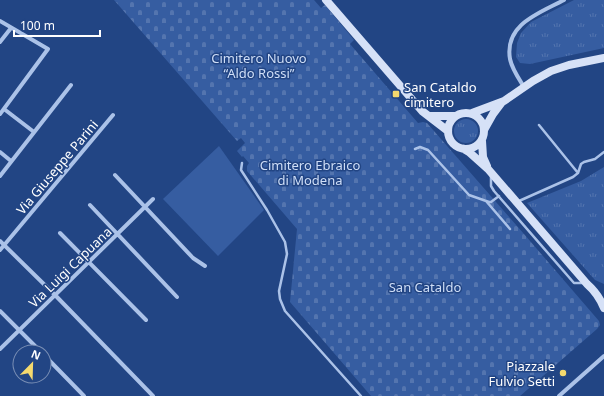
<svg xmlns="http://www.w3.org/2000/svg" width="604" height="396" font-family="'Noto Sans',sans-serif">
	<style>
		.grass { fill: url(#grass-tufts) }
		.cemetery { fill: url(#cemetery-stones) }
		.garden { fill: #365da1 }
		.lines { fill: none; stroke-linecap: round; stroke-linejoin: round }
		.lane { stroke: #abc2e8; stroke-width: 2.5 }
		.street { stroke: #abc2e8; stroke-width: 4 }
		.secondary { stroke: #d6e1f7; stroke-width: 8 }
		.poi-dot { fill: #f4d96e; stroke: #224584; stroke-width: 1.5 }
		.labels { text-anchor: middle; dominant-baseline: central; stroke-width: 3; stroke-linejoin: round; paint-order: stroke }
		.park-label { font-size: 13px; fill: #cfdef7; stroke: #224584 }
		.poi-label { font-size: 13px; fill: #fff; stroke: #224584; text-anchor: start }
		.street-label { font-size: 13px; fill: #fff; stroke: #224584 }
	</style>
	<defs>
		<pattern id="grass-tufts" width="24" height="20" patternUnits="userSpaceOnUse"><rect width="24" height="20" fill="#365da1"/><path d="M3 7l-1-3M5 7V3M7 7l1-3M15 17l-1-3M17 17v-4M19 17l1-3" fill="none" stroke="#5475af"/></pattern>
		<pattern id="cemetery-stones" width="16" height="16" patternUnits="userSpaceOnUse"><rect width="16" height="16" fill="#365da1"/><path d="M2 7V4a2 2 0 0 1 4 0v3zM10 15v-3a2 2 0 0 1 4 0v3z" fill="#5475af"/></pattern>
	</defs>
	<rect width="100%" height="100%" fill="#224584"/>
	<path class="grass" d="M574,0H604V48L530,64L520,63L516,57L517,43L521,33L531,22Z
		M454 131a12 12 0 1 1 24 0a12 12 0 1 1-24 0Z
		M604,167V284L595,280L527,203L581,181Z"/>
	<path class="cemetery" d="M114,0H314L321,8L325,5L354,40L350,44L418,123L423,122L427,123L524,234L599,321L600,325L597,329L520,396H371L290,302L297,229L247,171V166L249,163L243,156L242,157L237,151L245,143L241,138L237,141Z"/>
	<path class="garden" d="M219,146L264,210L218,256L163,199Z"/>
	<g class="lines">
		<path class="lane" d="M539,125L578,173
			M415,149L420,147L428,150L469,195L489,202H491L499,196
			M242,163L241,170L267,210L285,242L287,254L279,291L280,299L285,311L361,396
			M491,176V186L494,191L574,283H583
			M486,201L510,229
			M519,201L573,177L578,173L581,164L584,162L595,159L604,152"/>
		<path class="street" d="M0,21L48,49L0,114
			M0,42L11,28
			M524,87C519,79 512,69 510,59C504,24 540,13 564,0
			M4,109L34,132
			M0,152L11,161
			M115,175L193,258L205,266
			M0,176L71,85
			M90,205L177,297
			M60,233L146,320
			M0,241L55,295L153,396
			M0,250L113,115
			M0,311L41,352
			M0,349L153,199
			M44,355L84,396
			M559,396L604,356"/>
		<path class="secondary" d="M326,0L422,111L448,131
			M448 131a18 18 0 1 1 36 0a18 18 0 1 1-36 0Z
			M472,113L504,101L533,81L551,71L569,65L604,58
			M429,116H455
			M484,130L493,114L502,102
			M482,141L483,157L487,166
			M464,149L469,152L488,169L587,284C595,291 600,298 604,308"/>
	</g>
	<g class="poi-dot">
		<rect x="392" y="90" width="8" height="8" rx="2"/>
		<circle cx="563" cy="373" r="4"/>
	</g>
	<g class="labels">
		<g class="park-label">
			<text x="259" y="58">Cimitero Nuovo<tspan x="259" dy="15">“Aldo Rossi”</tspan></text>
			<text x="310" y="165">Cimitero Ebraico<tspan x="310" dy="15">di Modena</tspan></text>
			<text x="425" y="287">San Cataldo</text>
		</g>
		<g class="poi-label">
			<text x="404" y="87">San Cataldo<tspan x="404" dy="15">cimitero</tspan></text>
			<text x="555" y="366" text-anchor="end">Piazzale<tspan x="555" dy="15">Fulvio Setti</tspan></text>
		</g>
		<g class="street-label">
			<text transform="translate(57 167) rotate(-50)">Via Giuseppe Parini</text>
			<text transform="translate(70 267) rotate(-44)">Via Luigi Capuana</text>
		</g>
	</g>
	<g transform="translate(32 364) rotate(23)"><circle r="19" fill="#224584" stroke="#7a8fb5"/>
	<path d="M0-3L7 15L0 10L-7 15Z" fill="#f4d96e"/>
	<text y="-6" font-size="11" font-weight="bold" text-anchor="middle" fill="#ffffff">N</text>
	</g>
	<path d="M14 30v6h86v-6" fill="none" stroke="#ffffff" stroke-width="2"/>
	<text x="20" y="30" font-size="12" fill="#ffffff" stroke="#224584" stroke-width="3" paint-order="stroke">100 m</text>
</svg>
